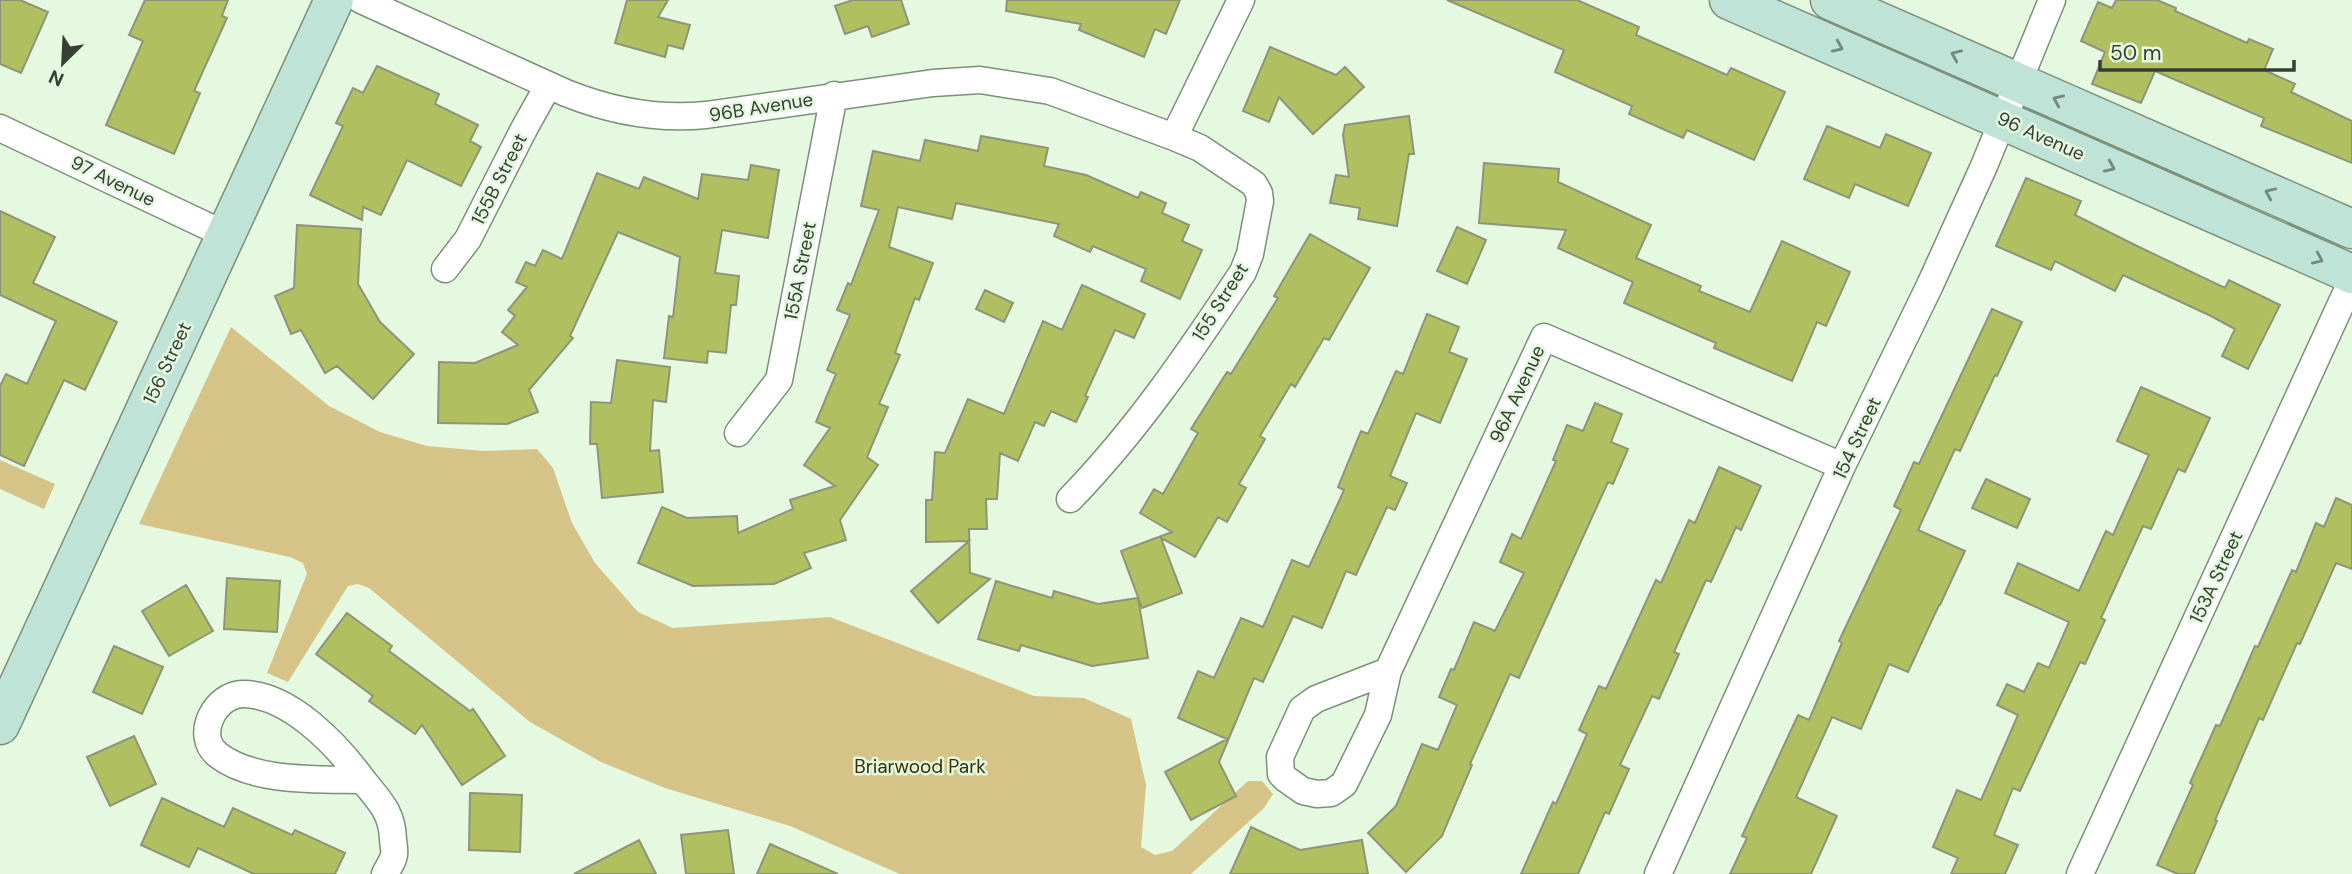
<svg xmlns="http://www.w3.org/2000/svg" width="2352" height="874" font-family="'DM Sans',sans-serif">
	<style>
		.green { fill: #d6c387 }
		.building { fill: #b0c060; stroke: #8f9479; stroke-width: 2 }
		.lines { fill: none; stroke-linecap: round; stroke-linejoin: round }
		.street-casing { stroke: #7c8f79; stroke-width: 29 }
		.secondary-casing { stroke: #7c8f79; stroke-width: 41 }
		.street { stroke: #fff; stroke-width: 26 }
		.secondary { stroke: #c0e3d7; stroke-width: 38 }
		.oneway { stroke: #75897e }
		.labels { text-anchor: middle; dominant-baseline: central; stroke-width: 5; stroke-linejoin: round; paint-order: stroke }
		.street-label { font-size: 19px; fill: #373f35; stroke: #e4f9e0 }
		.park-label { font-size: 19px; fill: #3a2e02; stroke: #e4f9e0 }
	</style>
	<rect width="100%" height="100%" fill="#e4f9e0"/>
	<path class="green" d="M231,327L329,406L380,432L427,446L484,451L537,449L553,468L572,523L595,563L638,612L673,628L830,617L1034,696L1084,698L1131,719L1146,785L1141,847L1155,855L1172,851L1248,781H1262L1273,794L1264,808L1191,874H900L790,826L665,788L601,762L530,722L369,588L358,584L348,586L288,682L267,673L307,574L303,563L290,557L139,524Z
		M0,460L55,484L44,509L0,489Z"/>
	<path class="building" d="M0,0H20L48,12L21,73L0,64Z
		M145,0H228L222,16L227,18L194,91L200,93L174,154L106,125L143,41L129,35Z
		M627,0H668L658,17L690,25L683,49L668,45L665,57L615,43Z
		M853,0H901L909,24L872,37L868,26L845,34L835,6Z
		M1007,0H1180L1166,34L1155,29L1144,57L1079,30L1081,24L1006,11Z
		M1447,0H1577L1639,27L1636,35L1727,75L1731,68L1785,92L1754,160L1687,130L1683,138L1629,114L1632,106L1555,72L1564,50Z
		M2116,0H2157L2176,8L2175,11L2247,43L2249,39L2273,49L2264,70L2295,84L2291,92L2352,121V163L2261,126L2264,118L2155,71L2141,103L2092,84L2105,52L2081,41L2098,2L2112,8Z
		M1270,47L1336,75L1345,67L1364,87L1313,134L1279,97L1269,122L1243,111Z
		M377,66L439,94L435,104L478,125L470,141L481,147L461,186L407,160L381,215L363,207L362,220L310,195L343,126L336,123L353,88L363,93Z
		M1409,116L1414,154H1409L1397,226L1358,219L1360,208L1330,203L1336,175L1349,177L1343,135L1345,125Z
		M1827,126L1880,148L1886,134L1931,153L1908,206L1855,184L1849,198L1804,179Z
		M981,136L1048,148L1044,166L1086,175L1138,198L1141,192L1166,203L1162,213L1189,225L1182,241L1202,250L1180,299L1141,281L1146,269L1093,246L1090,252L1054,236L1059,224L956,203L952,219L898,207L889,247L933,263L919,300L915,298L895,353L900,355L879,404L888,407L867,457L878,465L840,520L846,540L804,553L811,568L774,584L693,586L638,563L662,507L687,518L737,516L738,533L793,509L790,500L835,486L804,465L830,428L816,422L836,374L827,370L850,315L837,310L848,283L851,285L879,210L861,206L873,151L920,161L925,140L978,151Z
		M1484,163L1559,169L1558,182L1651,225L1636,258L1701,286L1699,291L1750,312L1782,241L1850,272L1826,326L1817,322L1792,381L1714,348L1716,343L1624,303L1633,282L1558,248L1566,230L1479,223Z
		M751,165L779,170L768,238L722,230L715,273L739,276L736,305H731L726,353L708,351L707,363L664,358L669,316L673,317L680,257L618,232L570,336L573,338L529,390L538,412L507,424L438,423L439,362L475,363L518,345L502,332L515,316L508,310L527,287L516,282L526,262L535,266L543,250L562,259L597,173L639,189L644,177L698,199L702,174L748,180Z
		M2026,178L2081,201L2075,215L2137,246L2225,288L2229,280L2280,305L2248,369L2222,356L2235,329L2211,316L2123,275L2115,291L2055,261L2051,270L1996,246Z
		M0,211L55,237L33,283L117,322L85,390L64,380L24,466L0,455V386L6,374L27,384L56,321L0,295Z
		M297,225L361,229L358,284L380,322L414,354L373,399L337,366L325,373L301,330L291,334L275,296L294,288Z
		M1457,227L1486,240L1467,284L1437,271Z
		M1310,234L1370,268L1329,340L1324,338L1295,387L1291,384L1260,436L1265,439L1239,484L1246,488L1227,522L1218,517L1195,557L1161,538L1182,593L1142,608L1121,551L1172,532L1140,513L1154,489L1163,494L1198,433L1191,429L1227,372L1231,374L1278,298L1274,296Z
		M1082,285L1145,314L1134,338L1115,330L1085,396L1088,397L1076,422L1051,411L1044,426L1035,422L1018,461L1000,453L997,499H986L987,529H969L970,573L990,579L938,623L911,591L969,541L926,542V500H932L935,452L945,453L968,399L1004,414L1043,321L1062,330Z
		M985,290L1013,303L1004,322L976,309Z
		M1992,309L2022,322L1997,376L1995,375L1960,451L1955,449L1918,530L1965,551L1940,605H1939L1908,672L1889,664L1861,729L1832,717L1796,797L1837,816L1811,874H1730L1747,838L1742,836L1798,715L1809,720L1842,643L1839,641L1901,510L1894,506L1914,462L1919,464Z
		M1427,314L1459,327L1449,352L1467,359L1440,423L1416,413L1390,476L1407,483L1395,510L1387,507L1356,575L1346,571L1322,628L1293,616L1263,682L1254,678L1219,762L1236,796L1191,820L1165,772L1227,739L1178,718L1198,671L1214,678L1241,618L1263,627L1292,560L1309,567L1344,490L1338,487L1361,431L1368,434L1396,371L1403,374Z
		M617,360L670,367L666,402L653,400L650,451L659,450L663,492L602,498L597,444H590L591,402L611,403Z
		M2141,387L2210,418L2185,472L2178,469L2151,529L2143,526L2101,618L2105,620L2085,664L2080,662L2020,791L2013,788L1994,835L2018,845L2005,874H1951L1958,858L1933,847L1957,790L1981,800L2018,715L1997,705L2007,684L2024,692L2038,663L2049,668L2069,622L2005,593L2018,563L2079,591L2106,531L2113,535L2149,455L2117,441Z
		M1595,403L1622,414L1611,442L1628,449L1613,484L1608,482L1519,678L1510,674L1470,764L1472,765L1442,836L1406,872L1368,833L1396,806L1422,744L1438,750L1457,705L1439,697L1451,669L1454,670L1474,622L1495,631L1524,573L1500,562L1512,534L1521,539L1556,461L1553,460L1567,425L1583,431Z
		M1719,467L1761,486L1741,530L1736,527L1711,582L1706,580L1674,652L1679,654L1659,699L1652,696L1620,765L1629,769L1609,814L1605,812L1578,874H1521L1553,802L1556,804L1587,734L1579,730L1599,686L1606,689L1656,580L1661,583L1689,520L1695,523Z
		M1986,479L2030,499L2017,528L1972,508Z
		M2336,498L2352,505V569L2336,563L2300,644L2297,643L2263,720L2259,718L2215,820L2217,821L2194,874H2178L2157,865L2193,785L2190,783L2216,725L2220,726L2255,646L2258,647L2292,570L2296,572L2316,523L2324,527Z
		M227,578L280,581L277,632L224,629Z
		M996,581L1052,598L1054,591L1098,604L1138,598L1148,658L1092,666L1021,645L1019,651L978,639Z
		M186,585L213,631L169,656L142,611Z
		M347,613L392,646L389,651L470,711L473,709L505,756L462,785L422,725L415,734L369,701L373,696L316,654Z
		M114,646L163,667L142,714L93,692Z
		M134,736L156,784L110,806L87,757Z
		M470,793L522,795L520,852L469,850Z
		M162,798L224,827L233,808L292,835L295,830L345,853L335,874H254L198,848L189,867L141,845Z
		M1251,827L1300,850L1362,840L1368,874H1230Z
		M728,830L734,874H686L681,835Z
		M639,840L656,874H574Z
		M770,844L838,874H757Z"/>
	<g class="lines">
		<g class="street-casing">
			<path id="street" d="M361,0L566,93C611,111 657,120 706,115L933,83L980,80L1050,91L1174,137
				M0,128L226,235
				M445,269L468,239L525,127L548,86
				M738,433L779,380L834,95
				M1070,499C1137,430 1190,352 1243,272L1250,254L1260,201L1259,193L1254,184L1200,148L1174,137L1241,0
				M1388,671L1316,699L1302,709L1280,757L1281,774L1286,779L1303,791L1317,794L1331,793L1344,784L1378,715L1388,671L1544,337L1842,466
				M363,780C320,779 254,783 218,755C193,735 216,693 244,694C290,695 337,745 362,779C379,801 392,811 393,839C393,843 395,850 394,855C393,861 388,868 385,874
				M1658,874L1842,466L1930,285L1984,166L2052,0
				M2080,874L2352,280"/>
		</g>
		<g class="secondary-casing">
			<path id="secondary" d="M1729,0L2352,274
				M1830,0L2352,229
				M0,725L334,0"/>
		</g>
		<use href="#street" class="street"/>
		<use href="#secondary" class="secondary"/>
	</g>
	<defs><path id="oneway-chevron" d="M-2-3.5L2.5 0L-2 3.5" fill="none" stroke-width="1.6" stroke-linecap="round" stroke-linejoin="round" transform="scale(1.75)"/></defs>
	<g class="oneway">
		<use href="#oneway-chevron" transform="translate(1838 47) rotate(24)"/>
		<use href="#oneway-chevron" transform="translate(1956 55) rotate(-156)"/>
		<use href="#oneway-chevron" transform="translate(2058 100) rotate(-156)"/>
		<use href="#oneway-chevron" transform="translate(2110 167) rotate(24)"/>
		<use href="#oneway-chevron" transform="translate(2270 193) rotate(-156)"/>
		<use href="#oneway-chevron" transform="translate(2318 259) rotate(24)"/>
	</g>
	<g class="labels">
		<g class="street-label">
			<text transform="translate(761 107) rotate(-9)">96B Avenue</text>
			<text transform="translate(2041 136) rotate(24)">96 Avenue</text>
			<text transform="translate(499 179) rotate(-63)">155B Street</text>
			<text transform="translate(113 181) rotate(26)">97 Avenue</text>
			<text transform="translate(800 271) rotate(-79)">155A Street</text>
			<text transform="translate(1220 302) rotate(-58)">155 Street</text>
			<text transform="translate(167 363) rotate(-65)">156 Street</text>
			<text transform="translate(1517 394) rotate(-65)">96A Avenue</text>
			<text transform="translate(1857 438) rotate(-65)">154 Street</text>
			<text transform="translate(2216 577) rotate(-65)">153A Street</text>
		</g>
		<g class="park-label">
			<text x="920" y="766">Briarwood Park</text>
		</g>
	</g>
	<g transform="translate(63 63) rotate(204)" stroke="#e4f9e0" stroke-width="5" paint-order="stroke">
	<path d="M0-5L12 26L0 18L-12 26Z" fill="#373f35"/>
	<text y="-10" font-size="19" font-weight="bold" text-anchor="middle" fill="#373f35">N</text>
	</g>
	<path d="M2100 60v10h194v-10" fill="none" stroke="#373f35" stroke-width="3.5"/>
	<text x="2110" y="60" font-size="21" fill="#373f35" stroke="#e4f9e0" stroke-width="5" paint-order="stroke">50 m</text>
</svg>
